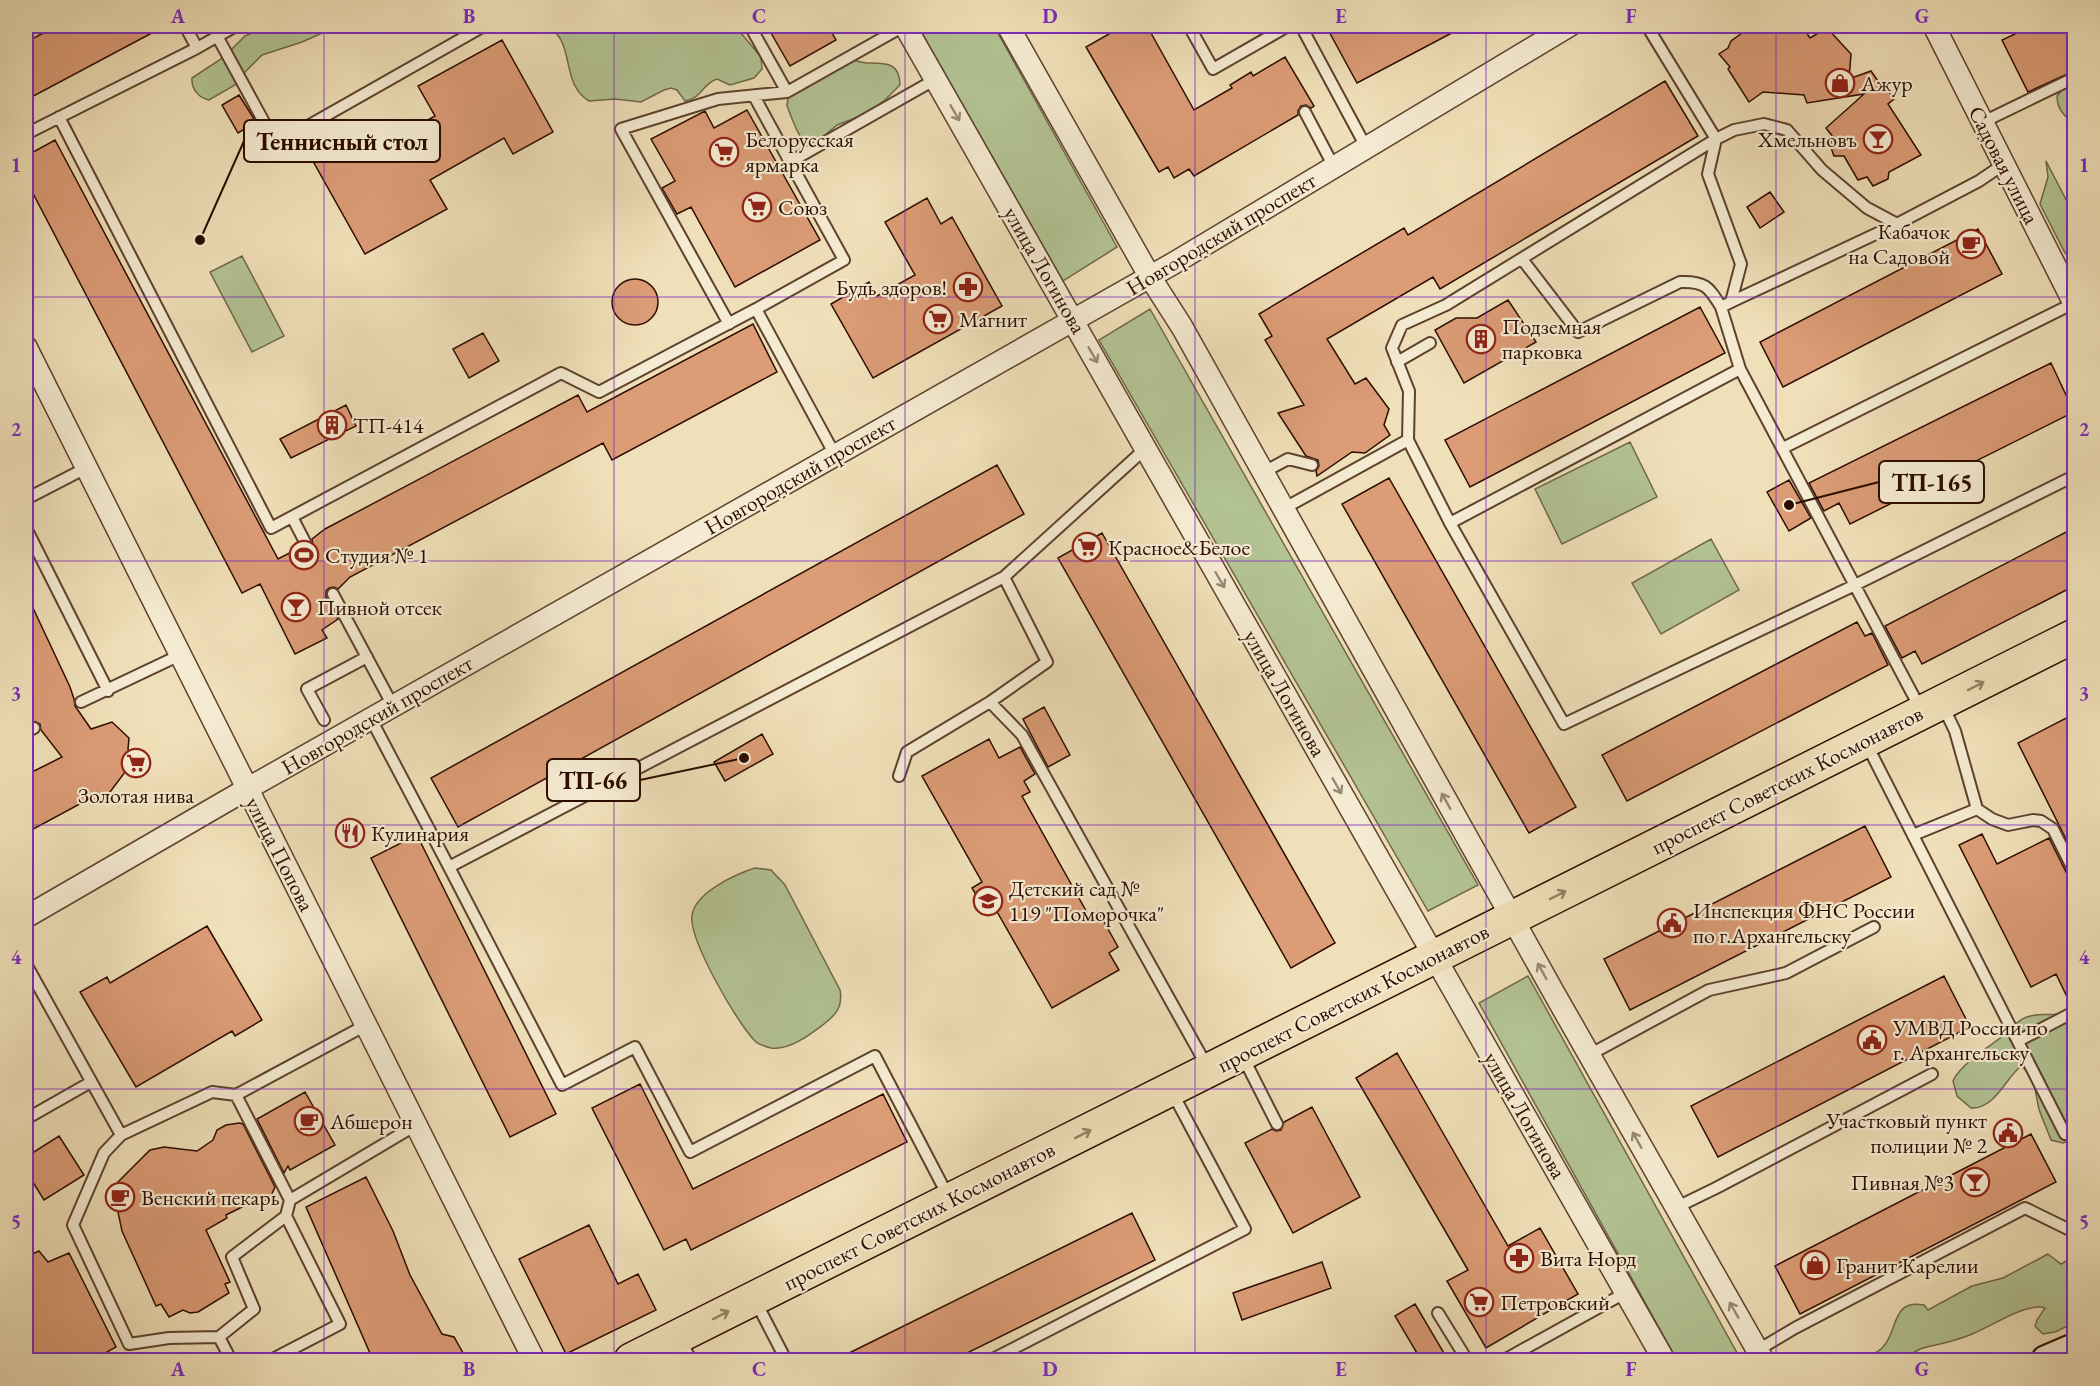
<svg xmlns="http://www.w3.org/2000/svg" width="2100" height="1386" font-family="'EB Garamond',serif">
	<style>
		.green { fill: #b3c394; stroke: #70684a; stroke-width: 1.5 }
		.building { fill: #db9c76; stroke: #2c0c00; stroke-width: 1.5 }
		.lines { fill: none; stroke-linecap: round; stroke-linejoin: round }
		.lane-casing { stroke: #5d412e; stroke-width: 14 }
		.street-casing { stroke: #5d412e; stroke-width: 24 }
		.secondary-casing { stroke: #2c0c00; stroke-width: 32 }
		.primary-casing { stroke: #2c0c00; stroke-width: 36 }
		.lane { stroke: #f5ebd2; stroke-width: 10 }
		.street { stroke: #f5ebd2; stroke-width: 21 }
		.secondary { stroke: #f5ebd2; stroke-width: 28 }
		.primary { stroke: #f0e0b9; stroke-width: 33 }
		.oneway { stroke: #9b8774 }
		.oneway2 { stroke: #988166 }
		.grid { fill: none; stroke: #7b2cbf; stroke-width: 1.5; stroke-opacity: 0.55 }
		.labels { text-anchor: middle; dominant-baseline: central; stroke-width: 4.5; stroke-linejoin: round; paint-order: stroke }
		.poi-label { font-size: 22px; fill: #2c0c00; stroke: #f5ebd2; text-anchor: start }
		.street-label { font-size: 22px; fill: #2c0c00; stroke: #f5ebd2 }
		.leader { fill: none; stroke: #2c0c00; stroke-width: 2 }
		.callout-dot { fill: #2c0c00; stroke: #f5ebd2; stroke-width: 2 }
		.callout { fill: #f5ebd2; stroke: #2c0c00; stroke-width: 2 }
		.callout-label { font-size: 24px; text-anchor: middle; font-weight: bold; fill: #2c0c00 }
		.neatline { fill: none; stroke: #7b2cbf; stroke-width: 2 }
		.grid-label { font-size: 20px; text-anchor: middle; font-weight: bold; fill: #7b2cbf }
	</style>
	<rect width="100%" height="100%" fill="#f0e0b9"/>
	<filter id="stains"><feTurbulence type="fractalNoise" baseFrequency=".00333" numOctaves="4"/><feColorMatrix values="0 0 0 0 .2 0 0 0 0 .09 0 0 0 0 .02 0 0 0 .5 -.17"/></filter>
	<radialGradient id="worn" r=".72"><stop offset=".6" stop-color="#630" stop-opacity="0"/><stop offset="1" stop-color="#630" stop-opacity=".3"/></radialGradient>
	<path class="green" d="M268,26H338L302,42L262,55L246,71L235,85L209,100C199,98 191,89 192,78L224,57L245,36Z
		M548,26H735L761,57L762,69L754,78L730,85L717,79C703,83 701,99 685,101L677,90L671,88L664,90L641,102L615,99L589,101C560,84 576,43 548,26Z
		M918,26H994L1117,247L1063,281Z
		M853,60C858,61 863,63 868,63C885,63 900,62 900,85L884,101L866,114L837,125L824,136L804,142C796,132 792,118 787,106L788,98L795,92Z
		M2074,86V123C2064,116 2057,109 2057,96L2062,90Z
		M2046,161L2074,215V266L2064,251L2040,204L2048,177Z
		M242,256L284,336L252,352L210,272Z
		M1150,309L1478,885L1428,911L1099,340Z
		M1630,442L1657,497L1562,544L1535,489Z
		M1711,539L1739,590L1661,634L1632,583Z
		M755,868L771,870L785,885L840,990C843,1006 837,1014 824,1024C811,1034 789,1051 771,1048C767,1047 758,1044 755,1041C737,1023 689,940 692,916C694,893 736,874 755,868Z
		M1528,976L1741,1360H1677L1479,1003Z
		M2074,1004V1139L2063,1143L2051,1140C2047,1129 2042,1119 2039,1109C2035,1093 2036,1077 2021,1066C2005,1079 1995,1109 1971,1108L1957,1096L1953,1081C1955,1077 1955,1076 1958,1073C1970,1057 1990,1047 2005,1034C2013,1028 2017,1020 2027,1017C2046,1010 2059,1022 2074,1004Z
		M2048,1254L2061,1264L2074,1257V1323L2055,1332L2043,1334L2035,1326L2037,1320L2045,1308C2026,1302 1991,1327 1972,1334C1957,1341 1939,1344 1923,1348C1915,1350 1910,1356 1903,1360C1896,1363 1862,1361 1852,1360C1863,1355 1873,1357 1882,1348C1899,1332 1890,1299 1924,1305L1928,1310L1972,1286L2003,1278Z"/>
	<path class="building" d="M57,26H165L26,100V42Z
		M767,26H828L836,40L790,66Z
		M1123,26H1147L1194,110L1232,88L1230,85L1251,72L1253,76L1285,57L1314,106L1311,108L1306,105L1301,106L1298,111V115L1194,176L1189,169L1174,178L1168,167L1159,172L1086,47Z
		M1326,26H1465L1357,83Z
		M1752,26H1802L1810,38L1827,28L1851,54L1849,79L1871,71L1880,84L1886,87L1894,99L1888,104L1921,155L1889,172L1888,179L1873,186L1867,177L1858,180L1844,156H1834L1830,145L1833,137L1826,128L1864,94L1807,103L1804,95L1763,92L1749,102L1728,69L1730,67L1719,54L1728,48L1731,41Z
		M2032,26H2074V71L2028,92L2002,40Z
		M502,40L553,132L513,154L504,138L430,180L447,209L365,254L314,163L357,139L366,155L435,116L418,86Z
		M1665,81L1698,136L1440,289L1433,277L1327,339L1355,384L1366,378L1389,409L1384,425L1390,435L1365,453L1352,452L1317,476L1316,471L1319,466L1318,460L1306,456L1278,413L1304,405L1265,340L1272,336L1259,314L1404,228L1408,235Z
		M239,95L256,122L238,133L222,105Z
		M747,110L820,240L735,287L691,207L677,214L662,188L675,181L651,139L705,111L714,128Z
		M55,140L278,559L299,548L305,551L310,550L313,545L312,539L325,529L578,395L587,412L753,324L777,372L612,460L603,443L350,577L338,589L334,587L329,588L326,591V597L338,619L322,630L327,638L295,654L260,584L242,593L26,180V156Z
		M1770,192L1784,212L1760,228L1747,207Z
		M927,198L941,224L952,217L1002,306L873,378L831,304L869,282L877,296L915,275L885,222Z
		M1978,229L2002,274L1783,387L1760,342Z
		M612 302a23 23 0 1 1 46 0a23 23 0 1 1-46 0Z
		M1508,300L1536,342L1464,383L1435,330L1456,318H1477Z
		M1700,307L1725,353L1470,487L1445,440Z
		M483,333L499,361L469,378L453,349Z
		M2051,363L2074,412L1850,524L1839,503L1824,511L1809,483Z
		M346,405L356,426L291,458L280,439Z
		M997,465L1024,514L458,827L431,778Z
		M1389,478L1576,807L1529,833L1342,504Z
		M1789,480L1811,518L1789,531L1767,492Z
		M2074,528V586L1922,664L1915,651L1902,658L1885,626Z
		M1102,533L1335,943L1291,968L1058,558Z
		M26,593L70,687L74,699L75,706L91,729L112,722L129,738L128,749L136,767L125,772L101,804L87,800L26,833V775L62,757L41,730L40,724L33,721L26,704Z
		M1857,622L1865,636L1872,633L1888,665L1627,801L1602,755Z
		M1044,707L1070,755L1048,767L1023,719Z
		M2074,714V855L2018,743Z
		M762,734L773,754L725,781L714,762Z
		M989,739L999,758L1020,747L1035,774L1024,781L1030,792L1022,796L1089,916L1098,911L1118,947L1109,953L1119,970L1052,1008L992,903L984,908L972,888L982,882L922,776Z
		M1865,826L1891,877L1630,1010L1604,959Z
		M1982,834L1997,864L2049,838L2067,874L2074,878V1005H2071L2056,974L2031,987L1959,845Z
		M417,835L556,1114L510,1137L371,858Z
		M207,926L262,1020L235,1036L232,1031L136,1087L80,992L107,977L110,983Z
		M1944,976L1970,1027L1718,1157L1691,1106Z
		M1397,1053L1508,1246L1540,1228L1578,1294L1486,1348L1447,1281L1468,1270L1356,1078Z
		M640,1084L693,1189L883,1094L907,1142L691,1250L686,1239L664,1250L592,1108Z
		M305,1092L335,1145L290,1170L288,1166L284,1173L257,1119Z
		M1312,1107L1360,1197L1293,1233L1245,1143L1272,1129L1276,1131L1281,1130L1284,1122Z
		M239,1123L243,1124L275,1187L270,1198L266,1200L252,1202L226,1215L227,1218L206,1230L230,1282L225,1284L229,1293L198,1312L190,1313L183,1310L169,1317L161,1304L156,1306L122,1231L118,1212L111,1198V1189L150,1150L164,1147L197,1151L213,1140L217,1130L226,1125Z
		M2031,1134L2056,1182L1800,1314L1775,1266Z
		M59,1136L84,1175L44,1200L26,1171V1157Z
		M366,1177L393,1231L410,1275L442,1334L454,1337L467,1360H373L306,1207Z
		M1132,1213L1155,1260L953,1360H835Z
		M589,1225L618,1284L638,1274L656,1310L566,1354L519,1259Z
		M39,1251L48,1262L69,1253L116,1347L93,1360H26V1257Z
		M1322,1262L1331,1288L1242,1320L1233,1293Z
		M1415,1304L1448,1360H1421L1395,1316Z"/>
	<g class="lines">
		<g class="lane-casing">
			<path id="lane" d="M750,26L787,92
				M1189,26L1213,69L1288,26
				M1301,26L1366,147
				M1647,26L1716,139L1446,305L1402,325L1392,348L1409,391L1408,440L1450,523L1564,724L1855,585L2074,476
				M217,36L276,144L484,26
				M197,48L236,26
				M754,96L790,162
				M1305,112L1334,167
				M59,117L271,528L561,373L599,392L756,309L835,455
				M1983,122L2074,78
				M26,134L197,48L185,26
				M1522,259L1578,332L1680,282C1705,281 1709,287 1721,307
				M1731,302L1897,224
				M756,309L844,260L790,162L936,79
				M729,324L621,129L718,99L787,92L904,26
				M1397,362L1430,343
				M1783,448L2074,303
				M1262,473L1288,459L1312,465
				M26,499L86,468
				M1283,509L1408,440
				M292,517L306,544
				M1450,523L1740,369
				M26,528L108,691
				M333,594L393,706
				M81,702L180,655
				M990,702L1022,735L1208,1068
				M1943,706L1955,731L1977,809L1992,819L2008,825L2033,820L2041,821L2053,829L2074,871
				M1921,710L1740,369L1721,307L1731,302L1741,264L1708,174L1716,139L1734,130L1764,124L1787,130L1822,170L1867,208L1897,224L1979,181L2004,164
				M371,719L449,867L1004,577
				M324,720L307,689L367,657
				M26,732L34,728
				M1867,745L2065,1134L2074,1129
				M899,776L907,752L990,702L1047,662L1004,577L1146,448
				M1913,835L1977,809
				M449,867L562,1085L635,1047L690,1152L875,1056L948,1196
				M26,964L121,1135
				M366,1025L236,1095L212,1092L121,1135L104,1153L73,1225L129,1344L169,1338L219,1337L254,1309L232,1257L286,1216L290,1200L416,1125
				M2018,1041L2074,1012
				M1589,1055L1709,990L1786,973L1874,927
				M1243,1057L1277,1124
				M236,1095L290,1200
				M26,1119L91,1082
				M1675,1208L1716,1188L1932,1074
				M756,1302L786,1360
				M1438,1313L1467,1360
				M219,1337L231,1360
				M680,1339L691,1360
				M1758,1350L1795,1328L2025,1208L2074,1232
				M271,1360L340,1324L286,1216
				M991,1360L1245,1229L1172,1092
				M1504,1360L1625,1293"/>
		</g>
		<g class="street-casing">
			<path id="street" d="M905,26L1664,1360
				M1008,26L1150,277L1182,327L1554,993L1763,1360
				M1934,26L2074,303
				M26,347L534,1360
				M26,917L247,789L1174,263L1569,26"/>
		</g>
		<g class="secondary-casing">
			<path id="secondary" d="M2046,1360L2074,1348"/>
		</g>
		<g class="primary-casing">
			<path id="primary" d="M631,1360L2074,636"/>
		</g>
		<use href="#lane" class="lane"/>
		<use href="#street" class="street"/>
		<use href="#secondary" class="secondary"/>
		<use href="#primary" class="primary"/>
	</g>
	<defs><path id="oneway-shaft" d="M-6 0H5M1.5-3L5.5 0L1.5 3" fill="none" stroke-width="1.6" stroke-linecap="round" stroke-linejoin="round" transform="scale(1.5)"/></defs>
	<g class="oneway">
		<use href="#oneway-shaft" transform="translate(955 113) rotate(60)"/>
		<use href="#oneway-shaft" transform="translate(1093 355) rotate(60)"/>
		<use href="#oneway-shaft" transform="translate(1220 580) rotate(60)"/>
		<use href="#oneway-shaft" transform="translate(1337 786) rotate(60)"/>
		<use href="#oneway-shaft" transform="translate(1446 801) rotate(-119)"/>
		<use href="#oneway-shaft" transform="translate(1542 971) rotate(-119)"/>
		<use href="#oneway-shaft" transform="translate(1637 1140) rotate(-119)"/>
		<use href="#oneway-shaft" transform="translate(1734 1310) rotate(-120)"/>
	</g>
	<g class="oneway2">
		<use href="#oneway-shaft" transform="translate(1976 686) rotate(-27)"/>
		<use href="#oneway-shaft" transform="translate(1558 895) rotate(-27)"/>
		<use href="#oneway-shaft" transform="translate(1083 1134) rotate(-27)"/>
		<use href="#oneway-shaft" transform="translate(721 1315) rotate(-27)"/>
	</g>
	<path class="grid" d="M324,26V1360M614,26V1360M905,26V1360M1195,26V1360M1486,26V1360M1776,26V1360M26,297H2074M26,561H2074M26,825H2074M26,1089H2074"/>
	<defs>
		<g id="shop-ring" transform="scale(1.5)"><circle r="9.5" fill="#f5ebd2" stroke="#8f2418" stroke-width="1.5"/><path d="M-5-2.5h2.3a2.7 3.5 0 0 1 5.4 0H5L5.5 6h-11ZM-1.5-2.5h3a1.5 2.3 0 0 0-3 0Z" fill="#8f2418"/></g>
		<g id="bar-ring" transform="scale(1.5)"><circle r="9.5" fill="#f5ebd2" stroke="#8f2418" stroke-width="1.5"/><path d="M-6-5H6L.8 .8V4.5H3.5V6h-7V4.5H-.8V.8Z" fill="#8f2418"/></g>
		<g id="supermarket-ring" transform="scale(1.5)"><circle r="9.5" fill="#f5ebd2" stroke="#8f2418" stroke-width="1.5"/><path d="M-6-5.5h2.5l.6 2H6L4.5 2H-2.5L-4.4-4H-6ZM-1.5 3.2a1.3 1.3 0 1 0 .1 0ZM3 3.2a1.3 1.3 0 1 0 .1 0Z" fill="#8f2418"/></g>
		<g id="cafe-ring" transform="scale(1.5)"><circle r="9.5" fill="#f5ebd2" stroke="#8f2418" stroke-width="1.5"/><path d="M-5.5-4.5H6V0H3Q3 3.5 0 3.5H-2.5Q-5.5 3.5-5.5 0ZM3-3.2v2h1.7v-2ZM-6 4.5H4V6H-6Z" fill="#8f2418"/></g>
		<g id="pharmacy-ring" transform="scale(1.5)"><circle r="9.5" fill="#f5ebd2" stroke="#8f2418" stroke-width="1.5"/><path d="M-2-6h4v4h4v4h-4v4h-4v-4h-4v-4h4Z" fill="#8f2418"/></g>
		<g id="building-ring" transform="scale(1.5)"><circle r="9.5" fill="#f5ebd2" stroke="#8f2418" stroke-width="1.5"/><path d="M-4-6H4V6H1V3H-1V6H-4ZM-2.5-4.3h1.7v1.8h-1.7ZM.8-4.3h1.7v1.8H.8ZM-2.5-1h1.7V.8h-1.7ZM.8-1h1.7V.8H.8Z" fill="#8f2418"/></g>
		<g id="stadium-ring" transform="scale(1.5)"><circle r="9.5" fill="#f5ebd2" stroke="#8f2418" stroke-width="1.5"/><path d="M0-5a6.5 5 0 1 0 0 10a6.5 5 0 1 0 0-10ZM-3.5-1.8h7v3.6h-7Z" fill="#8f2418"/></g>
		<g id="restaurant-ring" transform="scale(1.5)"><circle r="9.5" fill="#f5ebd2" stroke="#8f2418" stroke-width="1.5"/><path d="M-5-6h1v4h1v-4h1v4h1v-4h1v5L-1.5 .5V6h-2V.5L-5-1ZM5-6V6H3V1.5H1.5Q1.5-4 5-6Z" fill="#8f2418"/></g>
		<g id="school-ring" transform="scale(1.5)"><circle r="9.5" fill="#f5ebd2" stroke="#8f2418" stroke-width="1.5"/><path d="M0-5L7-2L0 1L-7-2ZM-4 1L0 2.5L4 1V4Q0 6-4 4Z" fill="#8f2418"/></g>
		<g id="civic-ring" transform="scale(1.5)"><circle r="9.5" fill="#f5ebd2" stroke="#8f2418" stroke-width="1.5"/><path d="M-.6-6.5H3V-4.5H.6V-3L4-1V1h2V6H-6V1h2V-1L-.6-3ZM-1.2 2.5V6h2.4V2.5Z" fill="#8f2418"/></g>
	</defs>
	<g fill-rule="evenodd">
		<use href="#shop-ring" x="1840" y="83"/>
		<use href="#bar-ring" x="1878" y="139"/>
		<use href="#supermarket-ring" x="724" y="152"/>
		<use href="#supermarket-ring" x="757" y="207"/>
		<use href="#cafe-ring" x="1971" y="244"/>
		<use href="#pharmacy-ring" x="968" y="287"/>
		<use href="#supermarket-ring" x="938" y="319"/>
		<use href="#building-ring" x="1481" y="339"/>
		<use href="#building-ring" x="332" y="425"/>
		<use href="#supermarket-ring" x="1087" y="547"/>
		<use href="#stadium-ring" x="304" y="555"/>
		<use href="#bar-ring" x="296" y="607"/>
		<use href="#supermarket-ring" x="136" y="763"/>
		<use href="#restaurant-ring" x="350" y="833"/>
		<use href="#school-ring" x="988" y="901"/>
		<use href="#civic-ring" x="1672" y="923"/>
		<use href="#civic-ring" x="1872" y="1040"/>
		<use href="#cafe-ring" x="309" y="1121"/>
		<use href="#civic-ring" x="2008" y="1133"/>
		<use href="#bar-ring" x="1975" y="1182"/>
		<use href="#cafe-ring" x="120" y="1197"/>
		<use href="#pharmacy-ring" x="1519" y="1258"/>
		<use href="#shop-ring" x="1815" y="1265"/>
		<use href="#supermarket-ring" x="1479" y="1302"/>
	</g>
	<g class="labels">
		<g class="poi-label">
			<text x="1861" y="83">Ажур</text>
			<text x="745" y="139">Белорусская<tspan x="745" dy="25">ярмарка</tspan></text>
			<text x="1857" y="139" text-anchor="end">Хмельновъ</text>
			<text x="778" y="207">Союз</text>
			<text x="1950" y="231" text-anchor="end">Кабачок<tspan x="1950" dy="25">на Садовой</tspan></text>
			<text x="947" y="287" text-anchor="end">Будь здоров!</text>
			<text x="959" y="319">Магнит</text>
			<text x="1502" y="326">Подземная<tspan x="1502" dy="25">парковка</tspan></text>
			<text x="353" y="425">ТП-414</text>
			<text x="1108" y="547">Красное&amp;Белое</text>
			<text x="325" y="555">Студия № 1</text>
			<text x="317" y="607">Пивной отсек</text>
			<text x="136" y="795" text-anchor="middle">Золотая нива</text>
			<text x="371" y="833">Кулинария</text>
			<text x="1009" y="888">Детский сад №<tspan x="1009" dy="25">119 "Поморочка"</tspan></text>
			<text x="1693" y="910">Инспекция ФНС России<tspan x="1693" dy="25">по г.Архангельску</tspan></text>
			<text x="1893" y="1027">УМВД России по<tspan x="1893" dy="25">г. Архангельску</tspan></text>
			<text x="1987" y="1120" text-anchor="end">Участковый пункт<tspan x="1987" dy="25">полиции № 2</tspan></text>
			<text x="330" y="1121">Абшерон</text>
			<text x="1954" y="1182" text-anchor="end">Пивная №3</text>
			<text x="141" y="1197">Венский пекарь</text>
			<text x="1540" y="1258">Вита Норд</text>
			<text x="1836" y="1265">Гранит Карелии</text>
			<text x="1500" y="1302">Петровский</text>
		</g>
		<g class="street-label">
			<text transform="translate(2004 165) rotate(63)">Садовая улица</text>
			<text transform="translate(1221 234) rotate(-31)">Новгородский проспект</text>
			<text transform="translate(1045 270) rotate(60)">улица Логинова</text>
			<text transform="translate(800 475) rotate(-30)">Новгородский проспект</text>
			<text transform="translate(1285 693) rotate(60)">улица Логинова</text>
			<text transform="translate(377 715) rotate(-30)">Новгородский проспект</text>
			<text transform="translate(1787 780) rotate(-27)">проспект Советских Космонавтов</text>
			<text transform="translate(280 854) rotate(63)">улица Попова</text>
			<text transform="translate(1353 998) rotate(-27)">проспект Советских Космонавтов</text>
			<text transform="translate(1525 1115) rotate(60)">улица Логинова</text>
			<text transform="translate(919 1216) rotate(-27)">проспект Советских Космонавтов</text>
		</g>
	</g>
	<path class="leader" d="M200 240L244 141M1789 505L1879 482M744 758L640 780"/>
	<g class="callout-dot">
		<circle cx="200" cy="240" r="6"/>
		<circle cx="1789" cy="505" r="6"/>
		<circle cx="744" cy="758" r="6"/>
	</g>
	<g class="callout">
		<rect x="244" y="120" width="196" height="42" rx="6"/>
		<rect x="1879" y="461" width="105" height="42" rx="6"/>
		<rect x="547" y="759" width="93" height="42" rx="6"/>
	</g>
	<g class="callout-label">
		<text x="342" y="150">Теннисный стол</text>
		<text x="1932" y="491">ТП-165</text>
		<text x="593" y="789">ТП-66</text>
	</g>
	<rect width="2100" height="1386" fill="none" stroke="#f0e0b9" stroke-width="66"/>
	<rect x="33" y="33" width="2034" height="1320" class="neatline"/>
	<g class="grid-label">
		<text x="178" y="23">A</text>
		<text x="469" y="23">B</text>
		<text x="759" y="23">C</text>
		<text x="1050" y="23">D</text>
		<text x="1341" y="23">E</text>
		<text x="1631" y="23">F</text>
		<text x="1922" y="23">G</text>
		<text x="16" y="172">1</text>
		<text x="2084" y="172">1</text>
		<text x="16" y="436">2</text>
		<text x="2084" y="436">2</text>
		<text x="16" y="700">3</text>
		<text x="2084" y="700">3</text>
		<text x="16" y="964">4</text>
		<text x="2084" y="964">4</text>
		<text x="16" y="1228">5</text>
		<text x="2084" y="1228">5</text>
		<text x="178" y="1376">A</text>
		<text x="469" y="1376">B</text>
		<text x="759" y="1376">C</text>
		<text x="1050" y="1376">D</text>
		<text x="1341" y="1376">E</text>
		<text x="1631" y="1376">F</text>
		<text x="1922" y="1376">G</text>
	</g>
	<rect width="100%" height="100%" filter="url(#stains)"/>
	<rect width="100%" height="100%" fill="url(#worn)"/>
</svg>
